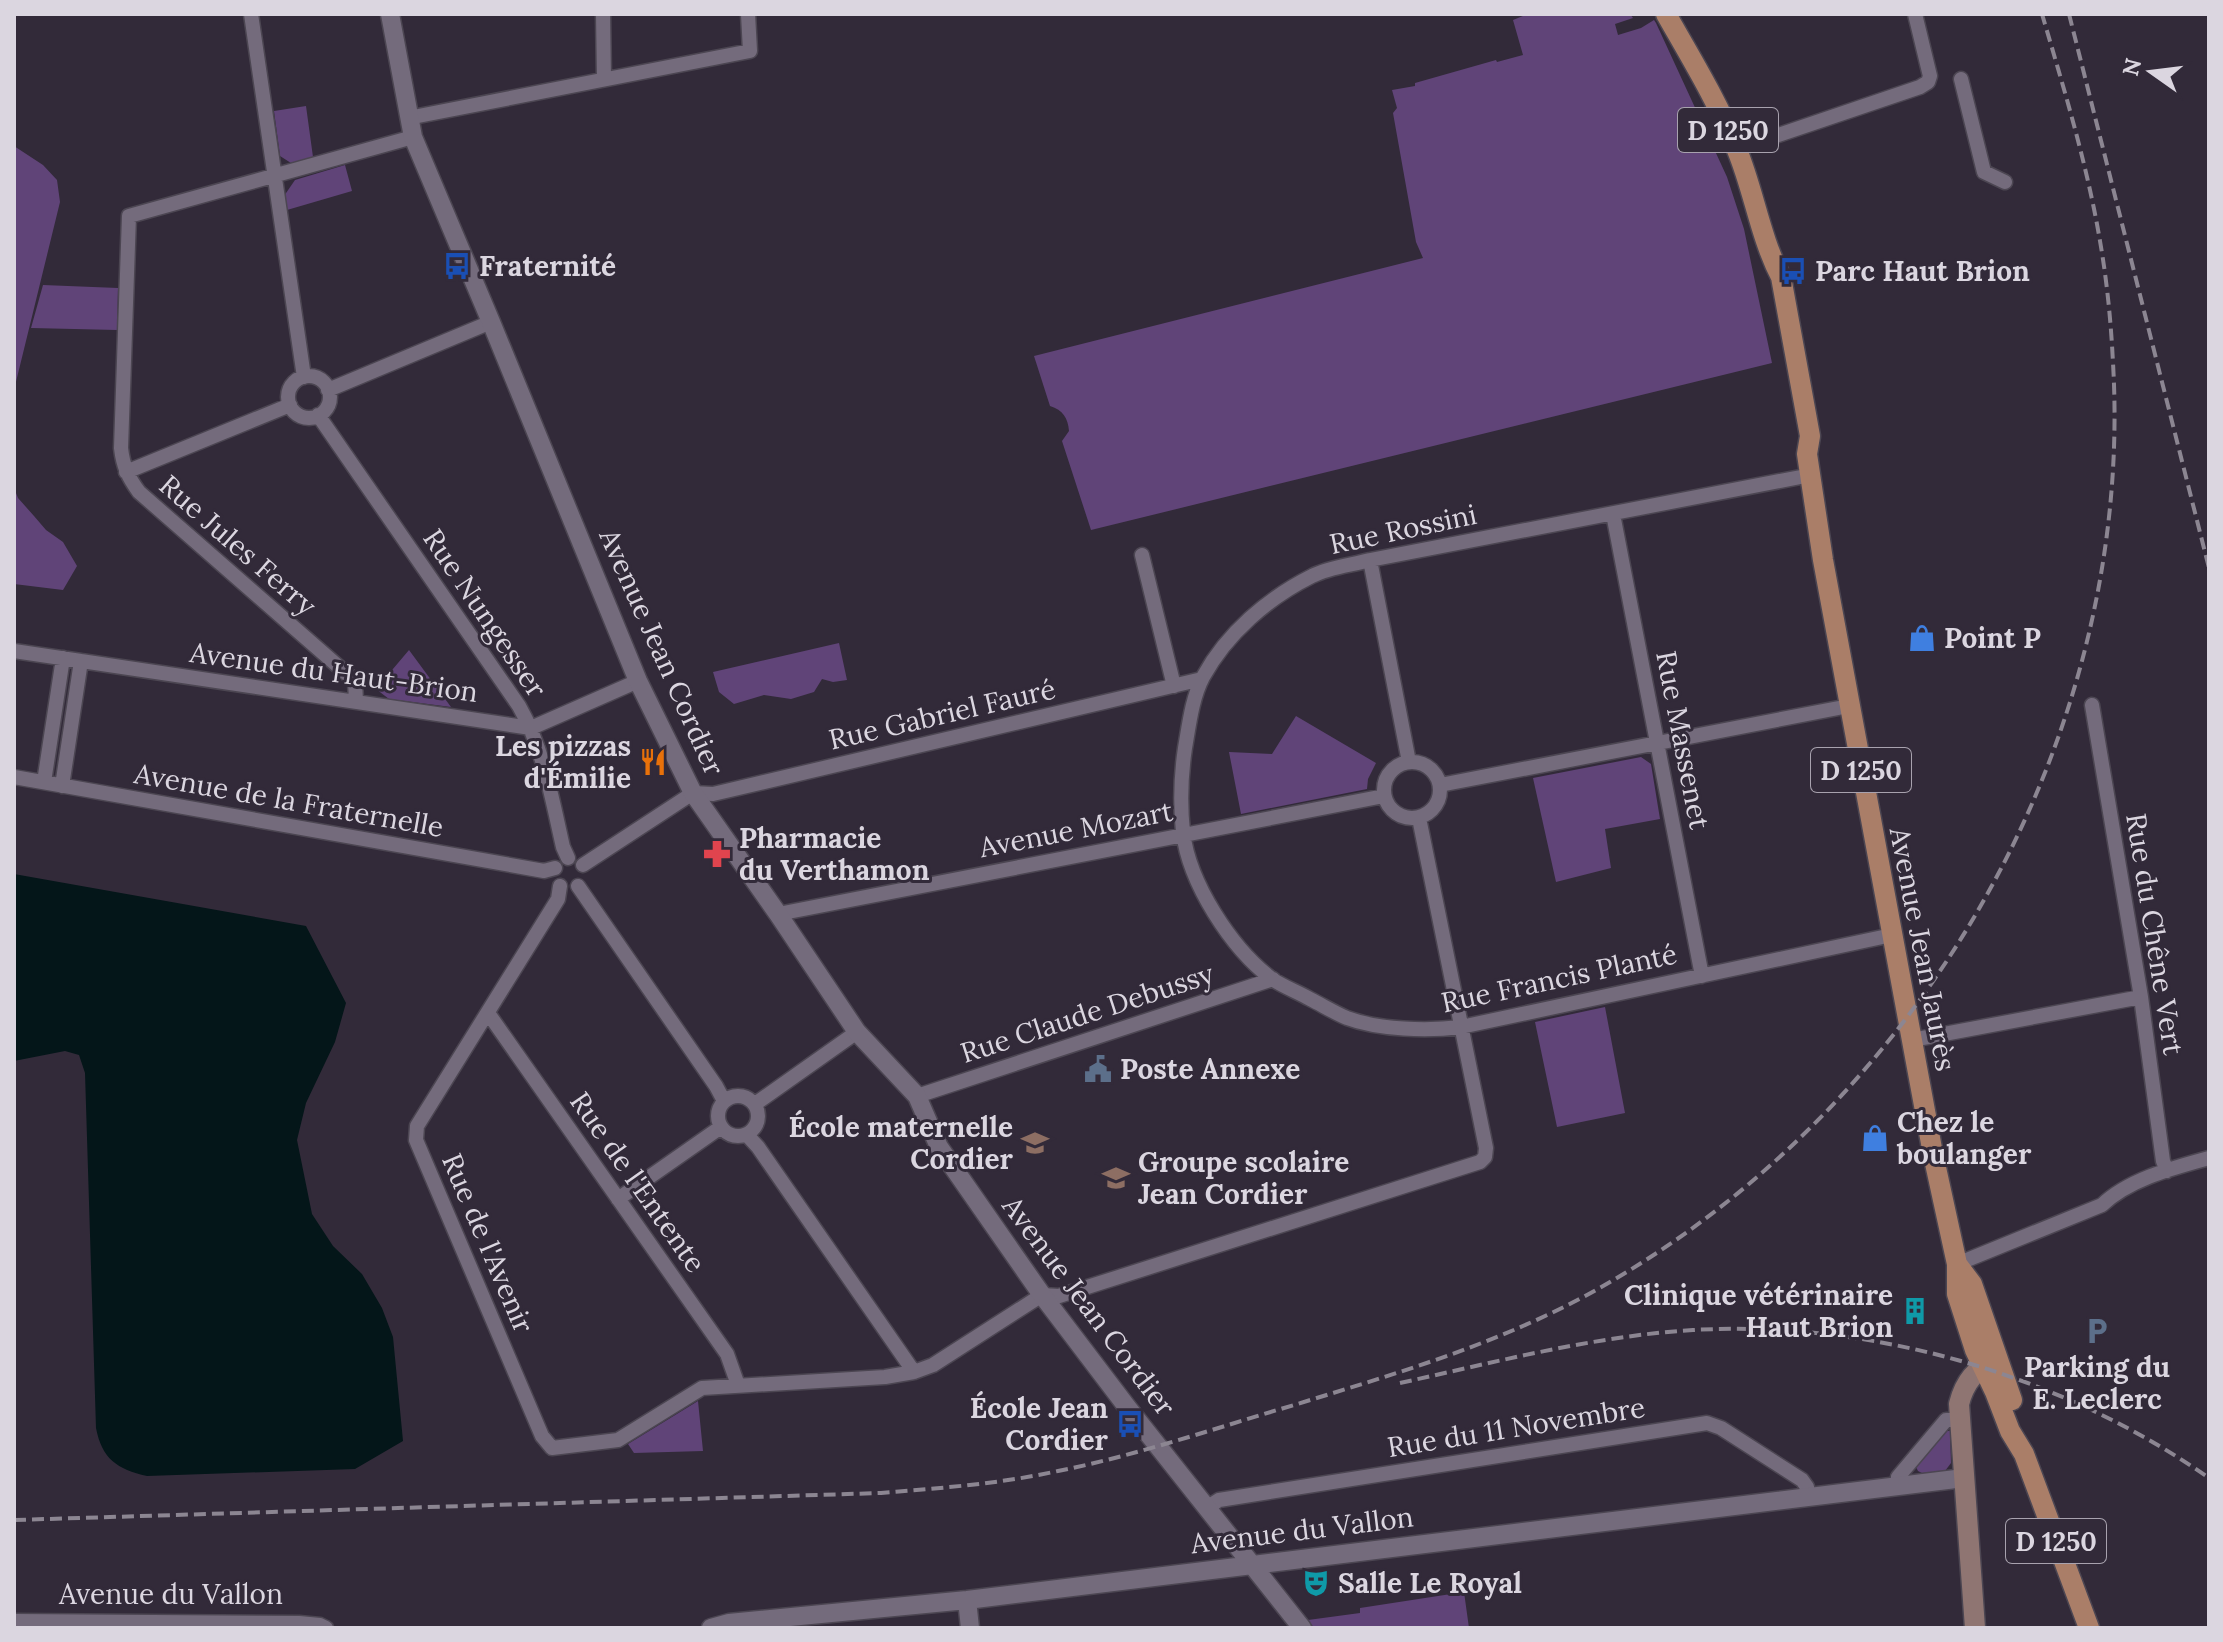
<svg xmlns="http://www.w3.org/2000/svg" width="2223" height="1642" font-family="Lora,serif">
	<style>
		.green { fill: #604478 }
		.water { fill: #041619 }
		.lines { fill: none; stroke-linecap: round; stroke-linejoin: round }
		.minor-casing { stroke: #4c4652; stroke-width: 17 }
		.tertiary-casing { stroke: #4c4652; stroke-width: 21 }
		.secondary-casing { stroke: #4c4652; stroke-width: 23 }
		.primary-casing { stroke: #4c4652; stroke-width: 23 }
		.minor { stroke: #746b7c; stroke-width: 14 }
		.tertiary { stroke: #746b7c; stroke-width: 18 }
		.secondary { stroke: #8f7572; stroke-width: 20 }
		.primary { stroke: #aa7e68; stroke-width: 20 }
		.rail { stroke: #8c8692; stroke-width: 4; stroke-dasharray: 12 6; stroke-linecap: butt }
		.labels { text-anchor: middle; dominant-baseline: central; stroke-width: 6; stroke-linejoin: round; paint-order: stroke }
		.shield { fill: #322a39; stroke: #a8a2ae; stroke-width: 2 }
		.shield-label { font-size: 26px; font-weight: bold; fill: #dbd6e0 }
		.poi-label { font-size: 28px; font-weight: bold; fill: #dbd6e0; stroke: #322a39; text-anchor: start }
		.street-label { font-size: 28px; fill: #dbd6e0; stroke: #322a39 }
	</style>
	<rect width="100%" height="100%" fill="#322a39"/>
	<path class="green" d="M1528,14H1630L1633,18L1615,24L1618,35L1641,28L1654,20L1656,23L1727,177L1744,229L1772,363L1091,530L1062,441L1069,431C1068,418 1063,410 1050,406L1034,356L1423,258L1416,242L1393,113L1397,108L1392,90L1415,86V83L1496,60L1497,62L1523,55L1513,20Z
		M306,106L313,157L291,163L280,156L274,111Z
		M14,146L43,165L57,180L60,202L14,390Z
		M345,165L352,191L287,210L284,196L295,180Z
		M43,285L118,288L117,330L31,328Z
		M14,488L18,498L34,516L46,530L63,542L77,566L63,590L14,584Z
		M839,643L847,680L833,682L822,679L814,692L791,699L764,695L734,704L719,692L713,672Z
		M409,650L451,707L389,699L376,689Z
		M1296,716L1376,763L1368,779L1367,789L1241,814L1229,752L1272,754Z
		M1641,757L1651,764L1660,819L1605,829L1611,868L1556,882L1533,778Z
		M1605,1007L1625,1113L1557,1127L1535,1022Z
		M698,1401L703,1451L634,1453L628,1444Z
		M1945,1431H1950L1951,1463L1945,1471L1922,1473L1918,1471L1916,1467Z
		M1464,1592L1469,1628H1314L1308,1620L1360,1613V1608Z"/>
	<path class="water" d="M14,874L306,926L346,1003L335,1042L306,1103L297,1140L312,1214L333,1246L362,1274L382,1308L393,1337L403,1441L355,1469L147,1476C117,1469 102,1459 96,1428L85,1073L79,1055L65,1051L14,1061Z"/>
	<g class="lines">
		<g class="minor-casing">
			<path id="minor" d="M251,14L304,377
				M603,14L604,79
				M1961,79L1984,172L2005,182
				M408,118L750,51L748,14
				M1737,149L1920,87L1928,82L1930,76L1915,14
				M288 397a21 21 0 1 1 42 0a21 21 0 1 1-42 0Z
				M328,390L491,322
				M318,415L519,706C544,750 552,799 563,847L568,858
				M126,472L290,405
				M1811,475L1370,560C1352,565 1329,567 1312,576C1268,598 1227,633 1203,677C1192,698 1189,725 1185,748C1181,775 1180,804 1183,832C1189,883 1231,948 1272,979C1284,987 1298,992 1310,999C1322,1005 1335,1013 1347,1018C1379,1030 1428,1031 1461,1027L1892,935
				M1613,514L1702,976
				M1142,555L1174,686
				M1370,560L1409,762
				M14,651L531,728L638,681
				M356,701L355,681L139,492C128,477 123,466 121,448L129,216L413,137
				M2092,705L2141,997L2163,1161L2167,1171
				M1384 790a28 28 0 1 1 56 0a28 28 0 1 1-56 0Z
				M14,777L544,871L555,868
				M44,782L63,658
				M1440,785L1849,706
				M62,786L81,661
				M583,865L693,793L713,794L1202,679
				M560,886L558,899L417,1126L416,1140L542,1436L552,1448L618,1440L702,1388L885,1377L914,1372L933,1365L1042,1295L1059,1296L1480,1162L1485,1157L1486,1148L1419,818
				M578,886L716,1086L724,1101
				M778,914L1384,796
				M488,1013L727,1354L738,1385
				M1912,1040L2141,997
				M718 1116a20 20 0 1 1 40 0a20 20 0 1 1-40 0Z
				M917,1096L1273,979
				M755,1104L857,1032
				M747,1135L758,1147L914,1372
				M618,1199L721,1127
				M1957,1264L2102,1205C2129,1179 2173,1168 2209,1158
				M1899,1486L1898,1477L1946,1420H1960
				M1208,1507L1219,1500L1707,1423L1721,1428L1802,1480L1807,1487L1808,1496
				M14,1621L299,1623L320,1625L326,1628"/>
		</g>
		<g class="tertiary-casing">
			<path id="tertiary" d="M390,14L413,137L491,322L638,681L693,793L778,914L857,1032L917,1096L939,1147L1042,1295L1127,1407L1302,1628
				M967,1600L970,1628
				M711,1628L729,1623L967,1600L1964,1478"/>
		</g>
		<g class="secondary-casing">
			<path id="secondary" d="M1975,1628L1959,1404C1964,1384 1975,1368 1995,1361"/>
		</g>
		<g class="primary-casing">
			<path id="primary" d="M1666,14C1691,58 1718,102 1737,150C1754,191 1760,237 1781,277L1810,436L1807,454L1823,560L1933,1154L1957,1264V1294L1975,1350L1995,1392L2010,1431L2024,1454L2089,1628
				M1957,1264L1972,1284L2012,1400"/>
		</g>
		<use href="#minor" class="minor"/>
		<use href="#tertiary" class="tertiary"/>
		<use href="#secondary" class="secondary"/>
		<use href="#primary" class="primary"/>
		<path class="rail" d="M2069,14L2209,568
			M1400,1383C1496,1362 1594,1336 1693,1330C1872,1320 2062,1375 2209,1478
			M14,1520L881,1493C940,1488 999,1484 1058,1471C1138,1455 1216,1428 1294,1405C1398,1373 1501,1343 1596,1290C1921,1108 2135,738 2113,363C2111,322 2107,281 2100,241C2087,164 2064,89 2042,14"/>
	</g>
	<defs>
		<g id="bus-bare" transform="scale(2.16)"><path d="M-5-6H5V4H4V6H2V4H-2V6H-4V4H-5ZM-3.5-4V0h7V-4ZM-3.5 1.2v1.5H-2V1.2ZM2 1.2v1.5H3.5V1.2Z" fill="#1a4fb4" stroke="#322a39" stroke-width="2.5" paint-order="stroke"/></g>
		<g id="shop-bare" transform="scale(2.16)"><path d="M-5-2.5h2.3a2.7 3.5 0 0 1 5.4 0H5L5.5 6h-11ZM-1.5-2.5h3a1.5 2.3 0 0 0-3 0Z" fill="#3f7fe0" stroke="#322a39" stroke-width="2.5" paint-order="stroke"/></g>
		<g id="restaurant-bare" transform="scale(2.16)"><path d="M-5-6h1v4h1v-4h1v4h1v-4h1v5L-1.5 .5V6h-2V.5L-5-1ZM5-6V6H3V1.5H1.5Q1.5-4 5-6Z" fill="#e8710a" stroke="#322a39" stroke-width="2.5" paint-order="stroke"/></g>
		<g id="pharmacy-bare" transform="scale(2.16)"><path d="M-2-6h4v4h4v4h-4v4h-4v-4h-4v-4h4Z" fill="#e0444e" stroke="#322a39" stroke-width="2.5" paint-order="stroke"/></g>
		<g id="civic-bare" transform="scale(2.16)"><path d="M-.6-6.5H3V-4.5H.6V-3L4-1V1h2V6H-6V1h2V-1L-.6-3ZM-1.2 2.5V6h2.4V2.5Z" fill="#5c6f8a" stroke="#322a39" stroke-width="2.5" paint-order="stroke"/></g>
		<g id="school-bare" transform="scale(2.16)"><path d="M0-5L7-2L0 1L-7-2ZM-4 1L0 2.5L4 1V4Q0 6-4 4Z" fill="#8d6e63" stroke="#322a39" stroke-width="2.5" paint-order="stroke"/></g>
		<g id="building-bare" transform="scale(2.16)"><path d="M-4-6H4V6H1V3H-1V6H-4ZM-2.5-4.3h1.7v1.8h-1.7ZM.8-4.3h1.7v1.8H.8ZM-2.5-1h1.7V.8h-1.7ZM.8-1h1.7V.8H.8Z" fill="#0f9aa8" stroke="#322a39" stroke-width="2.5" paint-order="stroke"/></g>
		<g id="parking-bare" transform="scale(2.16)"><path d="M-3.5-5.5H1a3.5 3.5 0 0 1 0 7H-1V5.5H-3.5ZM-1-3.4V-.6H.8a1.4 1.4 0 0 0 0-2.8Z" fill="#5c6f8a" stroke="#322a39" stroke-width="2.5" paint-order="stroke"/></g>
		<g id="theatre-bare" transform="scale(2.16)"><path d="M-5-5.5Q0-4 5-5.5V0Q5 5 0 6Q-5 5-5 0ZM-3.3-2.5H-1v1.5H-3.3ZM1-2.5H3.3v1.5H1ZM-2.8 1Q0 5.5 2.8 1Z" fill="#0f9aa8" stroke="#322a39" stroke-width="2.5" paint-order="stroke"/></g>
	</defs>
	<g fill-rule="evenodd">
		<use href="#bus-bare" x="457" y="266"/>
		<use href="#bus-bare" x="1793" y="271"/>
		<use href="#shop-bare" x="1922" y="638"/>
		<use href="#restaurant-bare" x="653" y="762"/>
		<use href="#pharmacy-bare" x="717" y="854"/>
		<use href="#civic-bare" x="1098" y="1069"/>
		<use href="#shop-bare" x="1875" y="1138"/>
		<use href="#school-bare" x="1035" y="1143"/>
		<use href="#school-bare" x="1116" y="1178"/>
		<use href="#building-bare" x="1915" y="1311"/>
		<use href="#parking-bare" x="2097" y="1331"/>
		<use href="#bus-bare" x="1130" y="1424"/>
		<use href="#theatre-bare" x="1316" y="1583"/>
	</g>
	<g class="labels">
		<g class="shield">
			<rect x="1678" y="108" width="100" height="44" rx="6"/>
			<rect x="1811" y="748" width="100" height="44" rx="6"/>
			<rect x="2006" y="1519" width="100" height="44" rx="6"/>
		</g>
		<g class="shield-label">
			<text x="1728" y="130">D 1250</text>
			<text x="1861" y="770">D 1250</text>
			<text x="2056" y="1541">D 1250</text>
		</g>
		<g class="poi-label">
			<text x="479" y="266">Fraternité</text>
			<text x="1815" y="271">Parc Haut Brion</text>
			<text x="1944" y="638">Point P</text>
			<text x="631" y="746" text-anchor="end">Les pizzas<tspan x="631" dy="32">d'Émilie</tspan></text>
			<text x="739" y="838">Pharmacie<tspan x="739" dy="32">du Verthamon</tspan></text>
			<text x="1120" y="1069">Poste Annexe</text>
			<text x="1897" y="1122">Chez le<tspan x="1897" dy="32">boulanger</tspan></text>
			<text x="1013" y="1127" text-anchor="end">École maternelle<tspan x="1013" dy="32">Cordier</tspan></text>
			<text x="1138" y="1162">Groupe scolaire<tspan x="1138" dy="32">Jean Cordier</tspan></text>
			<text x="1893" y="1295" text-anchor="end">Clinique vétérinaire<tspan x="1893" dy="32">Haut Brion</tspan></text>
			<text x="2097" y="1367" text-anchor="middle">Parking du<tspan x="2097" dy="32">E. Leclerc</tspan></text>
			<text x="1108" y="1408" text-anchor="end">École Jean<tspan x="1108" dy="32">Cordier</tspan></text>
			<text x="1338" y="1583">Salle Le Royal</text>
		</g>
		<g class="street-label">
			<text transform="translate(1403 529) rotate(-12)">Rue Rossini</text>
			<text transform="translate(238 545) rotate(41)">Rue Jules Ferry</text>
			<text transform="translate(485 613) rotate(56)">Rue Nungesser</text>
			<text transform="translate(662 652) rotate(66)">Avenue Jean Cordier</text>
			<text transform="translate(334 672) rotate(8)">Avenue du Haut-Brion</text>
			<text transform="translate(942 714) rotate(-13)">Rue Gabriel Fauré</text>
			<text transform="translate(1683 740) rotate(79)">Rue Massenet</text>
			<text transform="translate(289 800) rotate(10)">Avenue de la Fraternelle</text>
			<text transform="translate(1076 829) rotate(-11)">Avenue Mozart</text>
			<text transform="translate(2155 934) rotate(81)">Rue du Chêne Vert</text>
			<text transform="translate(1923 949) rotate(79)">Avenue Jean Jaurès</text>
			<text transform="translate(1559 978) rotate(-12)">Rue Francis Planté</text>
			<text transform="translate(1087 1013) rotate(-18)">Rue Claude Debussy</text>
			<text transform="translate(638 1182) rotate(55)">Rue de l'Entente</text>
			<text transform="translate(488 1243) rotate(67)">Rue de l'Avenir</text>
			<text transform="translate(1089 1306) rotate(53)">Avenue Jean Cordier</text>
			<text transform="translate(1516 1427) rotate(-9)">Rue du 11 Novembre</text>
			<text transform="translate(1302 1530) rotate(-7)">Avenue du Vallon</text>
			<text x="171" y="1594">Avenue du Vallon</text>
		</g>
	</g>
	<rect width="2223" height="1642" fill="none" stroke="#dbd6e0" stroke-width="32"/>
	<g transform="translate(2151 72) rotate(284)" stroke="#322a39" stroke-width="6" paint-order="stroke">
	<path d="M0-6L14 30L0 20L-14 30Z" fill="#dbd6e0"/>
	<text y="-12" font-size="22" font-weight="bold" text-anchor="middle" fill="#dbd6e0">N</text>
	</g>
</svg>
